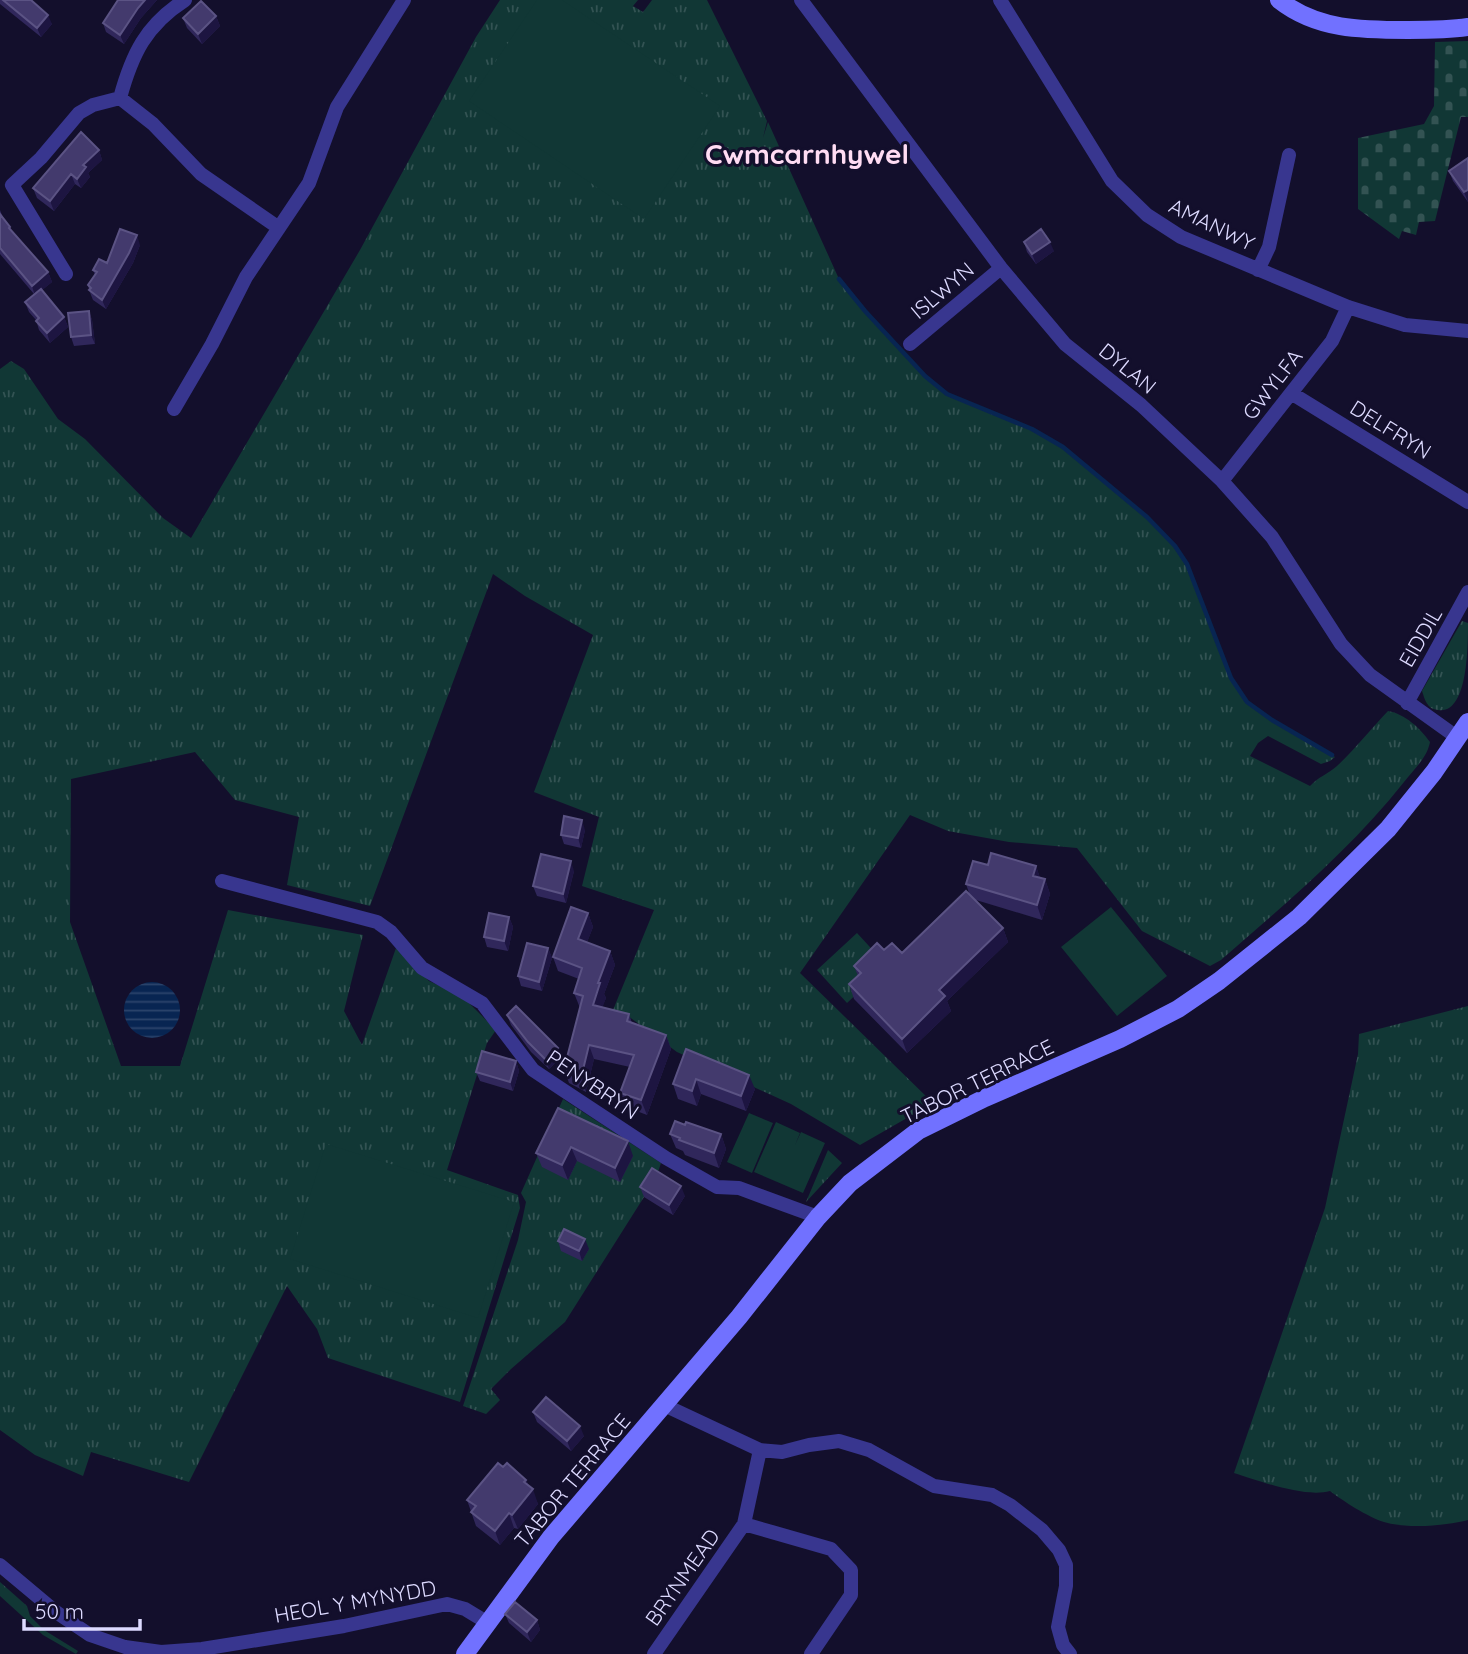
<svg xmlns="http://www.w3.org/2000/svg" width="1468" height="1654" font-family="Quicksand,sans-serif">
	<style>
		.grass { fill: url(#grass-tufts) }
		.cemetery { fill: url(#cemetery-stones) }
		.garden { fill: #113735 }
		.water { fill: url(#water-rules) }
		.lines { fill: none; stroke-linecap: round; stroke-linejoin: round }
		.stream { stroke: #082552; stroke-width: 4.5 }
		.street { stroke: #38368f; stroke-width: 14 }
		.secondary { stroke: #7171ff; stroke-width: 18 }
		.wall { fill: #30275b }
		.shaded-wall { fill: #1d1541 }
		.building { fill: #433a6d; stroke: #5b5384; stroke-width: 2 }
		.labels { text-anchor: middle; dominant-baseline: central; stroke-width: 6; stroke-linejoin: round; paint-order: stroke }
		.street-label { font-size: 21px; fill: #dddaff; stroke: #130f2c }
		.district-label { font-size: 28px; font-weight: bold; fill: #ffdcf3; stroke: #130f2c }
	</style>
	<defs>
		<pattern id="grass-tufts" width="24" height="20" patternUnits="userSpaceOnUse" patternTransform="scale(1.75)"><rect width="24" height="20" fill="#113735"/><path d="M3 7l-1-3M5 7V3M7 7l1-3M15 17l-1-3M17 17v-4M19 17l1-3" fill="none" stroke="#335353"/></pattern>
		<pattern id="cemetery-stones" width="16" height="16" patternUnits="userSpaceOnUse" patternTransform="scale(1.75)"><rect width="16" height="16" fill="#113735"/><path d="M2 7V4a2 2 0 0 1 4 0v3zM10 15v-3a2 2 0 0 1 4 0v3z" fill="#335353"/></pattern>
		<pattern id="water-rules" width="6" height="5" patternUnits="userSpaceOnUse" patternTransform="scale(1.75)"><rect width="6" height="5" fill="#082552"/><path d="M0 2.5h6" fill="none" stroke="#2c446c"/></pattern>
	</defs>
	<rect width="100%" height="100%" fill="#130f2c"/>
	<path class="grass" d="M500,0H638L633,6L643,12L652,0H707L767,121L763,138L768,122L839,279L865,311L925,376L947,394L1032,429L1063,447L1147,517L1175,546L1187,564L1231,678L1247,702L1272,720L1335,757L1330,761L1321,764L1268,736L1258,743L1250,756L1310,786C1318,777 1328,774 1337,766C1355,749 1371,729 1388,711C1405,714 1420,728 1430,742C1427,758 1414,769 1404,782C1351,849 1285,904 1221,960L1210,966L1142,931L1077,848L1009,842L948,831L910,815L800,973L933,1103L860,1145L791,1104L677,1052L628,1016L613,1010L654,910L582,886L599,817L534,792L593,635L525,596L493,574L370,906L287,885L299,817L235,800L195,752L71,779L70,922L121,1066H180L228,910L363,935L344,1011L362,1045L396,948L429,981L462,996L496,1030L487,1043L447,1170L518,1195L520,1208L460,1402L328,1358L317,1329L287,1286L189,1482L91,1452L83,1476L35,1455L0,1430V369L11,361L24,369L58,419L85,439L163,518L191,538L360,250L476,37Z
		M1462,621L1468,623C1468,646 1468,715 1438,710C1427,709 1425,700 1422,691Z
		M857,933L880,958L864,987L847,1003L817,970Z
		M1468,1006V1520C1444,1526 1408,1529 1384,1522C1368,1517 1343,1501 1330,1491C1304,1498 1260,1481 1234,1473L1325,1208L1358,1054L1359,1034Z
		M563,1099L661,1163L656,1178L565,1322L511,1369L491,1389L500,1400L486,1414L463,1406L518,1240L526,1202L521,1193Z
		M828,1150L842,1163L806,1202Z
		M0,1582L27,1606L30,1616L44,1630L78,1651L76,1654L43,1635L0,1596Z"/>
	<path class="cemetery" d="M1468,41V117H1461L1435,221L1419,222L1416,235L1402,231L1399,239L1358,209V138L1424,124L1434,106L1435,42Z"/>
	<path class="garden" d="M537,0H562L720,106L644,219L469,101Z
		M1111,907L1167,976L1117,1016L1061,947Z
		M749,1113L773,1123L752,1173L727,1162Z
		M776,1122L800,1133L795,1145L801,1132L825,1143L803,1193L754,1172Z
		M326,1144L514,1202L478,1318L290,1259Z"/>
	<path class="water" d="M124 1010a28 28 0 1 1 56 0a28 28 0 1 1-56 0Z"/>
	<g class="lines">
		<path class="stream" d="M839,279L865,311L925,376L947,394L1032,429L1063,447L1147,517L1175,546L1187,564L1231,678L1247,702L1272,720L1332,755"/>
		<path class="street" d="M801,0L1001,268L1065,344L1141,405L1222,481L1272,537L1341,644L1370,675L1458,738
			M1000,0L1112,181L1147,215L1181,237L1348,307L1405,325L1468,331
			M120,98C132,54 146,25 185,0
			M1258,270L1269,247L1289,155
			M66,274L12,185L41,158L79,113L93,105L120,98L153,124L201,174L279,228
			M910,344L1001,268
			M1291,393L1468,502
			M174,409L212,344L246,277L309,183L337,107L404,0
			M1222,481L1332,341L1348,307
			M1407,703L1468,592
			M222,881L377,922L391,932L422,968L482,1003L533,1070L563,1090L666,1158L717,1187L739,1188L818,1217
			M664,1405L760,1450L782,1452L809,1445L839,1441L869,1450L934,1486L992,1495L1010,1505L1042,1530L1059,1550L1066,1565V1586L1058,1627L1063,1645L1070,1654
			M744,1524L831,1549L851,1570V1595L811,1654
			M0,1565L56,1612L90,1635L125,1647L161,1652L202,1649L344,1626L447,1604L465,1609L488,1623
			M654,1654L744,1524L760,1450"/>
		<path class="secondary" d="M1279,0C1317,30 1362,30 1408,30C1428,30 1449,30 1468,27
			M465,1654L551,1537L739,1317L818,1217L850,1183L918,1131L985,1098L1120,1039L1178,1009L1219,981L1299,917L1388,829L1434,772L1468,722"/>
	</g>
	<path class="wall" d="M0,0H31L52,24L41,37L0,4Z
		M118,0H157L141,18L124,44L106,32L103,23Z
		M216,16L220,26L202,44L187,28L183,18Z
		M99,150L102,160L88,173L90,177L81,188L75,184L54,211L37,198L33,188Z
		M1468,158V202L1453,181L1449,171Z
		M0,210L4,220L12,232L48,272L52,282L42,290L64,317L68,327L50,343L39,330L36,320L29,312L25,302L34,294L0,254Z
		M1024,242L1054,251L1036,264L1027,252Z
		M140,245L133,263L106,309L93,300L89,290L88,285L95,275L93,270Z
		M89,311L92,320L95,344L74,346L71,337Z
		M585,830L581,848L564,844L561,835Z
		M988,865L1036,866L1040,878L1045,879L1050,894L1042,920L976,900L1003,928L1008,942L947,1001L951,1011L907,1053L854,999L849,984L858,976L854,966L902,953L969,893L966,884Z
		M574,871L566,903L537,896L533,886Z
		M588,913L593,927L587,942L610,951L615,965L604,994L606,998L602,1007L629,1014L632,1023L666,1035L671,1049L647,1115L626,1107L620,1093L630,1067L594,1059L586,1092L569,1083L564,1069L580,1008L574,993L579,979L558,971L553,957Z
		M509,917L513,927L508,951L487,947L484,937Z
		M548,948L552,958L542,991L521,986L518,976Z
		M507,1015L561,1057L549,1069L531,1052L511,1025Z
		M686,1049L755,1089L746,1111L701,1094L697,1106L678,1099L673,1084Z
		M516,1061L519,1071L513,1091L480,1081L476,1072Z
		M558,1108L633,1156L620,1182L577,1161L568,1180L542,1167L536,1153Z
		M685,1125L721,1134L726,1149L719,1168L685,1155L683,1151L676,1148L670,1134Z
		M640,1187L685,1196L673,1215L644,1197Z
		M558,1241L589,1249L582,1261L561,1251Z
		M533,1412L584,1436L571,1451L537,1422Z
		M503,1467L526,1480L538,1504L518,1529L514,1528L500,1545L476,1526L467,1500Z
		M505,1614L537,1620L540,1630L531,1642L509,1623Z"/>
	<path class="shaded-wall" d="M145,0H157L141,18L124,44L120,35L138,8Z
		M48,15L52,24L41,37L37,28Z
		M216,16L220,26L202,44L198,34Z
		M99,150L102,160L88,173L90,177L81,188L77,179L83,165Z
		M71,174L75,184L54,211L50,201Z
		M1468,190V202L1464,192Z
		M137,235L140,245L133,263L106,309L102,300Z
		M1050,242L1054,251L1036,264L1032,254Z
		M48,272L52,282L35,296L32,286Z
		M89,311L92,320L95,344L91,335Z
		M64,317L68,327L50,343L47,333Z
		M582,820L585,830L581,848L578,838Z
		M571,861L574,871L566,903L563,894Z
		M1036,866L1041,881L1033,876Z
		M1045,879L1050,894L1042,920L1037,905Z
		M588,913L593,927L583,953L578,939Z
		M509,917L513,927L508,951L504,941Z
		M1003,928L1008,942L947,1001L951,1011L907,1053L902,1039L939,990Z
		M548,948L552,958L542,991L539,982Z
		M610,951L615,965L604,994L606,998L598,1020L593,1005L598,983Z
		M666,1035L671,1049L647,1115L641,1100Z
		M589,1045L594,1059L586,1092L581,1078Z
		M558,1048L561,1057L549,1069L546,1060Z
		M516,1061L519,1071L513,1091L510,1082Z
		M749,1075L755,1089L746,1111L741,1096Z
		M696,1079L701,1094L697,1106L692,1091Z
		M721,1134L726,1149L719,1168L714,1153Z
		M628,1141L633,1156L620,1182L615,1168Z
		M571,1147L577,1161L568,1180L562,1165Z
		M681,1186L685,1196L673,1215L669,1205Z
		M585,1239L589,1249L582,1261L579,1251Z
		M580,1426L584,1436L571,1451L567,1441Z
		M526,1480L531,1492L533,1489L538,1504L518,1529L512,1515L524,1482Z
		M509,1513L514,1528L500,1545L495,1531Z
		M537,1620L540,1630L531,1642L527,1632Z"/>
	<path class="building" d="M3,0H31L48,15L37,28Z
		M118,0H145L138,8L120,35L103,23Z
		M201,1L216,16L198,34L183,18Z
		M81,132L99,150L83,165L86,167L77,179L71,174L50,201L33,188Z
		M1468,158V190L1464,192L1449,171Z
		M0,214L10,227L9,228L48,272L32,286L0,248Z
		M120,229L137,235L129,253L102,300L89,290L91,288L88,285L97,272L93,270L99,259L107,263Z
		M1041,229L1050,242L1032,254L1024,242Z
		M41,289L64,317L47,333L36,321L39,318L25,302Z
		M89,311L91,335L71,337L68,313Z
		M564,816L582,820L578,838L561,835Z
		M991,853L1036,866L1033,876L1045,879L1037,905L966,884L973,861L988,865Z
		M541,854L571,861L563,894L533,886Z
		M966,891L1003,928L939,990L945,996L902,1039L849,984L861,973L854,966L877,943L884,950L892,943L902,953Z
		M571,907L588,913L578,939L610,951L598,983H600L593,1005L629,1014L627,1021L666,1035L641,1100L620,1093L634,1055L589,1045L581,1078L564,1069L583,996L574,993L582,968L553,957Z
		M489,913L509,917L504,941L484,937Z
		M527,943L548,948L539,982L518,976Z
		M516,1006L558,1048L546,1060L528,1042L507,1015Z
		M686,1049L749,1075L741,1096L696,1079L692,1091L673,1084Z
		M482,1051L516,1061L510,1082L476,1072Z
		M558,1108L628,1141L615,1168L571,1147L562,1165L536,1153Z
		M675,1121L685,1125L686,1122L721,1134L714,1153L679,1140L680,1138L670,1134Z
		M652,1168L681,1186L669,1205L640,1187Z
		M564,1229L585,1239L579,1251L558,1241Z
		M546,1397L580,1426L567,1441L533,1412Z
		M498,1463L503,1467L507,1463L526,1480L524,1482L533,1489L512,1515L509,1513L495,1531L471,1512L476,1506L467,1500Z
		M515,1602L537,1620L527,1632L505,1614Z"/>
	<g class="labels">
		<g class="street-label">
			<text transform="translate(1212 224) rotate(26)">AMANWY</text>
			<text transform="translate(942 290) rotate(-40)">ISLWYN</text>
			<text transform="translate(1128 368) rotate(39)">DYLAN</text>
			<text transform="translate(1272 384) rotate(-52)">GWYLFA</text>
			<text transform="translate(1391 429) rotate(32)">DELFRYN</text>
			<text transform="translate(1420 637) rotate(-60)">EIDDIL</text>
			<text transform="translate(977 1081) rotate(-26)">TABOR TERRACE</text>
			<text transform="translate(593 1084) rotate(34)">PENYBRYN</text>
			<text transform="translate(572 1480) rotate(-50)">TABOR TERRACE</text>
			<text transform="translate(682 1577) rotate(-55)">BRYNMEAD</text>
			<text transform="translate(355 1601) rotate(-10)">HEOL Y MYNYDD</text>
		</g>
		<g class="district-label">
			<text x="807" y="153">Cwmcarnhywel</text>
		</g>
	</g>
	<path d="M24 1619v10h116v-10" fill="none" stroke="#dddaff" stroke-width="3.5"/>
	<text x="35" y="1619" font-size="21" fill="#dddaff" stroke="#130f2c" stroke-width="5" paint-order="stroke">50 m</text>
</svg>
